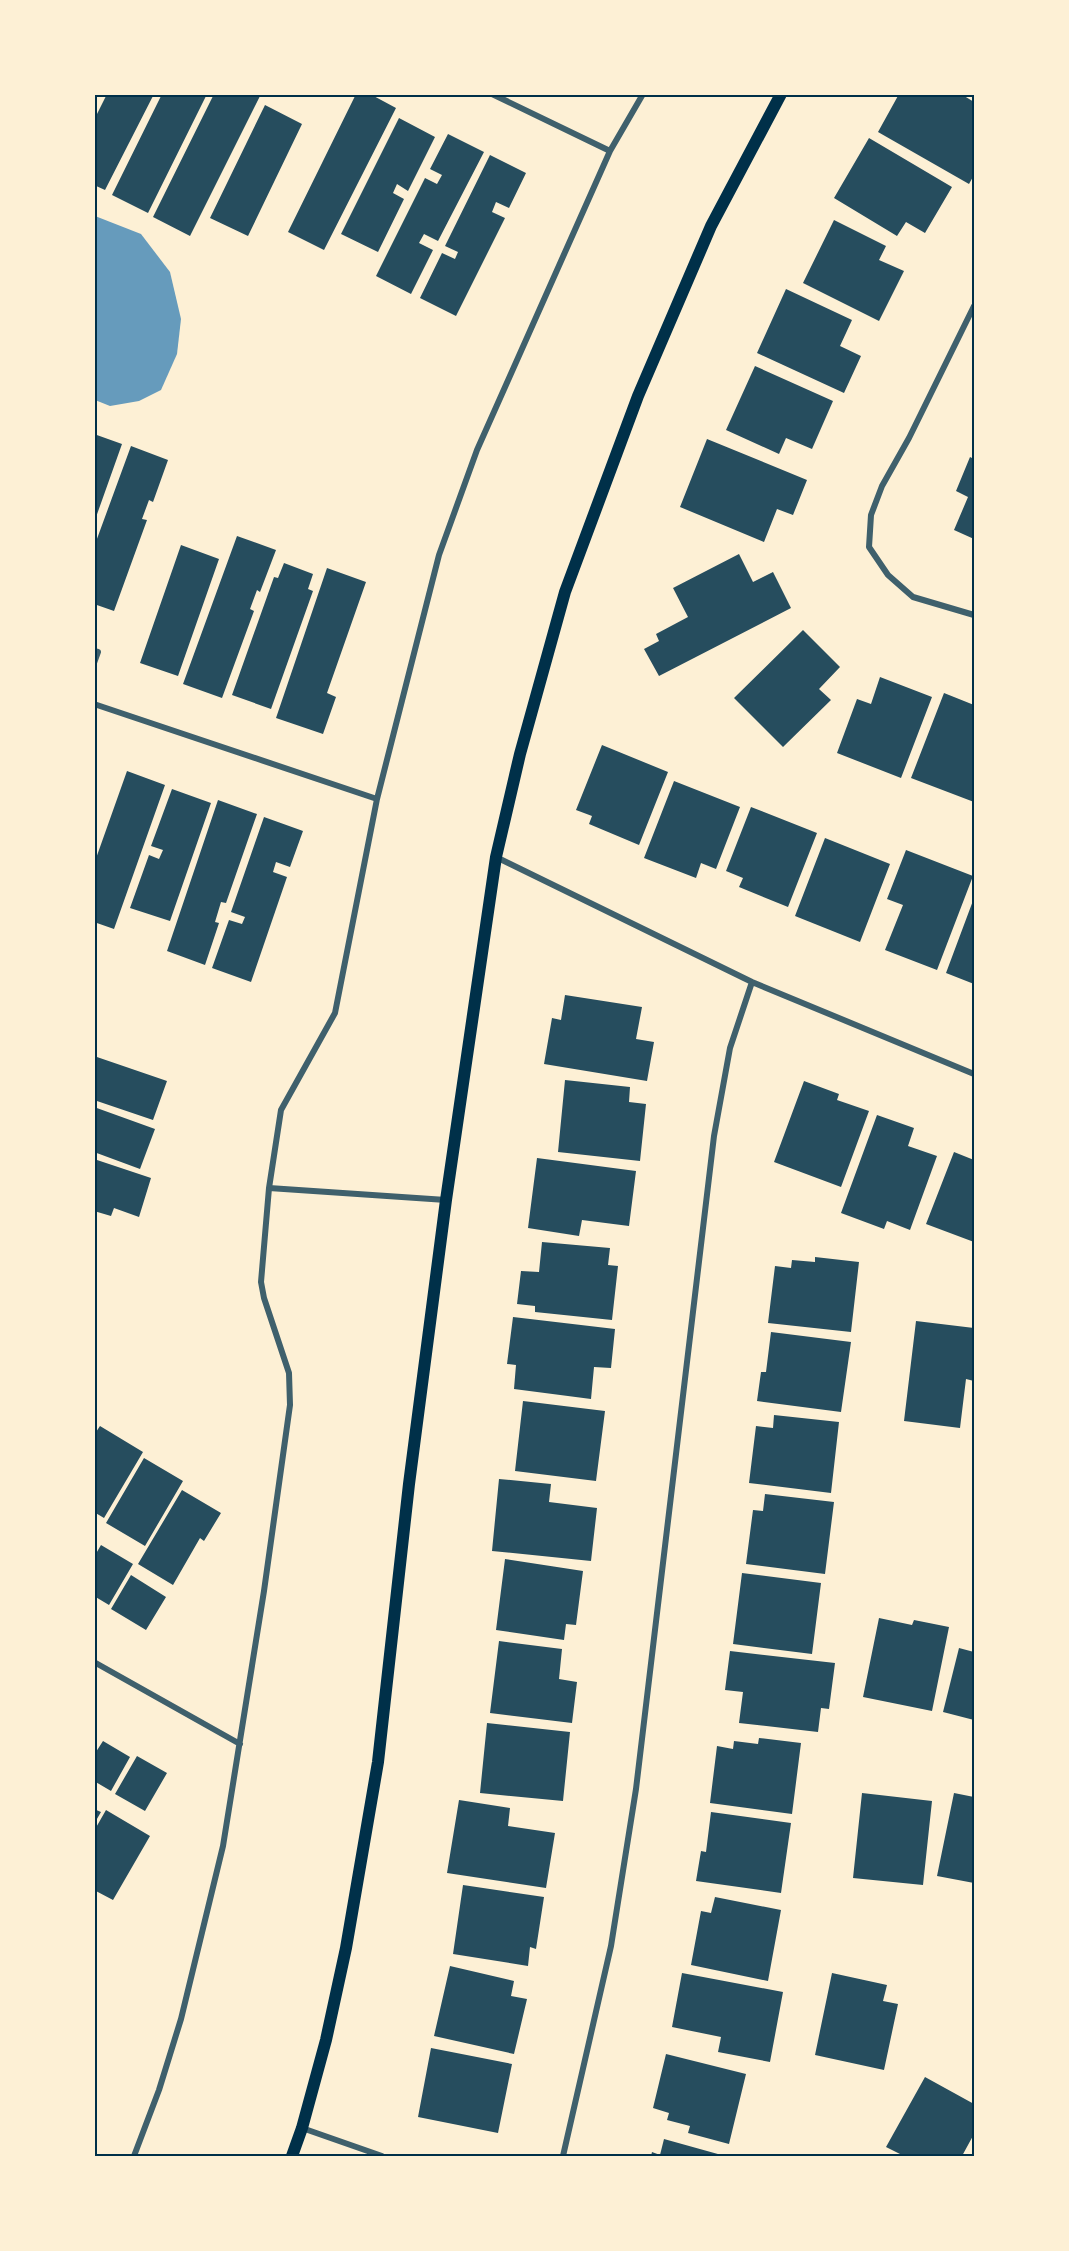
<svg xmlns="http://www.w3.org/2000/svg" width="1069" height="2251" font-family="Merriweather,serif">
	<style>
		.water { fill: #669bbc }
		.building { fill: #264d5e }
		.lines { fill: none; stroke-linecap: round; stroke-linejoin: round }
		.minor { stroke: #3f606c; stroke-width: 6 }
		.secondary { stroke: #003049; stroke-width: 12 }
		.neatline { fill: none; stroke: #003049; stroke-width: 2 }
	</style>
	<rect width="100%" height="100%" fill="#fdf0d5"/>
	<path class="water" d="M95,216L141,234L170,272L181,319L177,354L161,390L139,401L110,406L95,400Z"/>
	<path class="building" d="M107,94H154L105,190L94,185V120Z
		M162,94H207L148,213L112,195Z
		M214,94L260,96L190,236L153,217Z
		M356,94H370L396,108L324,250L288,232Z
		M899,94H961L974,102V175L969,184L878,132Z
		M265,105L302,124L248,236L210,218Z
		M399,118L435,137L408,191L397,184L393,193L404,199L378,252L341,234Z
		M448,134L484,152L438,241L424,234L419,243L433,250L411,294L376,276L425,178L437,184L442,175L430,169Z
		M869,138L952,187L925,233L906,222L897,236L834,198Z
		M490,155L526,173L509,208L496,202L492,212L505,218L456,316L420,298L442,253L455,259L458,252L445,246Z
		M834,220L886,246L879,260L904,271L879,321L803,283Z
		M786,289L852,320L840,346L861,356L844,393L757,353Z
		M755,366L833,401L812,449L786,438L779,454L726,430Z
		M94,434L122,444L95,520H94Z
		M707,439L807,480L793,515L777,509L764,542L680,507Z
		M131,446L168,460L153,502L149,500L142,519L147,520L114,611L94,604V547Z
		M970,457L974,459V539L954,530L968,497L956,491Z
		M237,536L276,550L260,592L257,590L250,609L254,611L222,698L183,684Z
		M181,545L219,559L178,676L140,663Z
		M739,554L753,582L773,572L791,608L659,676L644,649L659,641L656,634L688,617L673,588Z
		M284,563L313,574L308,589L313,591L271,709L232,695L274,577L278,578Z
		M327,568L366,582L327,693L336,697L323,734L276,718Z
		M803,630L840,667L819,689L831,700L783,747L734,698Z
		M880,677L932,697L901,778L837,753L857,699L871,704Z
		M944,693L974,705V802L911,778Z
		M602,745L668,772L639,845L589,824L592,816L576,810Z
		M127,771L165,785L114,929L94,922V864Z
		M674,781L740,807L716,869L701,863L696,878L644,858Z
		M172,789L211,803L170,921L130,908L149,855L159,859L163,850L151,846Z
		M218,800L257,814L226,903L221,902L215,922L219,923L205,965L167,951Z
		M751,807L817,833L788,907L739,887L743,878L726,871Z
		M264,817L303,831L290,867L276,862L273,872L287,877L251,982L212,968L229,920L242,924L245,917L231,912Z
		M825,838L890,864L860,942L795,916Z
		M906,850L973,876L937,970L885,950L903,905L887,899Z
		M974,898V984L946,973Z
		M565,995L642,1007L636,1039L654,1042L647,1081L544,1064L552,1018L561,1020Z
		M94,1056L167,1081L153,1120L94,1100Z
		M565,1080L630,1087L629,1102L646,1104L640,1161L558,1152Z
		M804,1081L839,1094L837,1100L869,1111L841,1187L774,1162Z
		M94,1107L155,1129L140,1169L94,1152Z
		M877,1115L914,1128L908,1146L937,1156L910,1230L887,1221L884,1229L841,1213Z
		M954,1152L974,1160V1242L926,1224Z
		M537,1158L636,1171L629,1226L582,1220L579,1236L528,1228Z
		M94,1159L151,1178L139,1217L114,1208L111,1216L94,1211Z
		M542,1242L610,1248L608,1265L618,1266L612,1320L535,1312V1306L517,1304L521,1271L539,1272Z
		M815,1257L859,1262L851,1332L768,1323L775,1266L791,1268L792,1260L815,1262Z
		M513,1317L615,1329L611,1368L594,1367L591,1399L514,1389L516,1365L507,1364Z
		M916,1321L974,1328V1381L966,1379L960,1428L904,1421Z
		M771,1332L851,1342L841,1412L757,1401L761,1372H766Z
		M523,1401L605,1411L596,1481L515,1471Z
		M774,1415L839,1422L831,1493L749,1483L756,1426L773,1428Z
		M100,1426L143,1452L104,1518L94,1512V1435Z
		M144,1458L183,1481L145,1546L106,1523Z
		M499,1479L551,1484L549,1502L597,1508L591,1561L492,1551Z
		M182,1490L221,1513L204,1541L200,1538L173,1585L138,1564Z
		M765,1494L834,1502L825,1574L746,1564L753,1510L763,1511Z
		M101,1545L133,1564L109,1605L94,1596V1557Z
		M505,1559L583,1571L576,1625L566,1624L564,1640L496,1630Z
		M742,1573L821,1583L812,1654L733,1644Z
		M131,1575L166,1597L146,1630L111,1609Z
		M879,1618L912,1625L914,1620L949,1627L932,1711L863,1697Z
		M499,1641L562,1649L559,1679L577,1682L572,1723L490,1713Z
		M959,1648L974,1652V1720L943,1712Z
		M730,1651L835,1663L829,1709L821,1708L818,1732L739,1723L743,1692L725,1690Z
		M487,1723L570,1732L563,1801L480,1793Z
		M759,1738L801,1743L792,1814L710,1803L717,1746L733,1749L734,1741L758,1744Z
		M103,1741L130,1757L111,1791L94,1781V1755Z
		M137,1756L167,1773L145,1811L115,1794Z
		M862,1793L932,1801L923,1885L853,1878Z
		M954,1793L974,1797V1883L937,1876Z
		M459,1800L510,1808L508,1826L555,1833L546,1888L447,1873Z
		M94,1809L101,1812L94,1824Z
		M106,1810L150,1836L113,1900L94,1890V1831Z
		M711,1812L791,1823L781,1893L696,1881L701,1851L706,1852Z
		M463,1885L544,1897L536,1949L530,1947L528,1966L453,1954Z
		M715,1897L781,1910L768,1981L691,1965L701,1911L711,1913Z
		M450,1966L514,1981L511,1996L527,1999L514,2054L434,2036Z
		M682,1973L783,1992L770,2062L718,2052L721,2037L672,2027Z
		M832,1973L887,1985L883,2001L898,2004L884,2070L815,2055Z
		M431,2048L512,2064L498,2133L418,2117Z
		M666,2054L746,2074L729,2144L688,2133L690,2126L667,2120L669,2113L653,2108Z
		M925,2077L974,2104V2134L962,2156H904L886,2147Z
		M664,2139L725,2156H651L652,2152L660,2155Z"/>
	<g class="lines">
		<path class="minor" d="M492,94L610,151
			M974,306L909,438L882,486L871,515L869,547L888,575L913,597L974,615
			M94,651L98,652L94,663
			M94,704L377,799
			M496,857L752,982L974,1074
			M269,1188L446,1200
			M94,1662L240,1744
			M302,2128L382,2156
			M134,2156L159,2090L181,2019L223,1846L264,1591L290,1405L289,1373L264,1298L261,1282L269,1188L281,1110L335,1013L377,799L439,555L477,450L610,151L643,94
			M563,2156L611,1946L636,1789L714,1136L730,1048L752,982"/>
		<path class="secondary" d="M292,2156L302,2128L326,2040L346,1948L378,1762L409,1484L446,1200L496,857L520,754L565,592L638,396L711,226L781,94"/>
	</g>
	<rect width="1069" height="2251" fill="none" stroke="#fdf0d5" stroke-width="192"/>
	<rect x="96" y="96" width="877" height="2059" class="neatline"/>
</svg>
